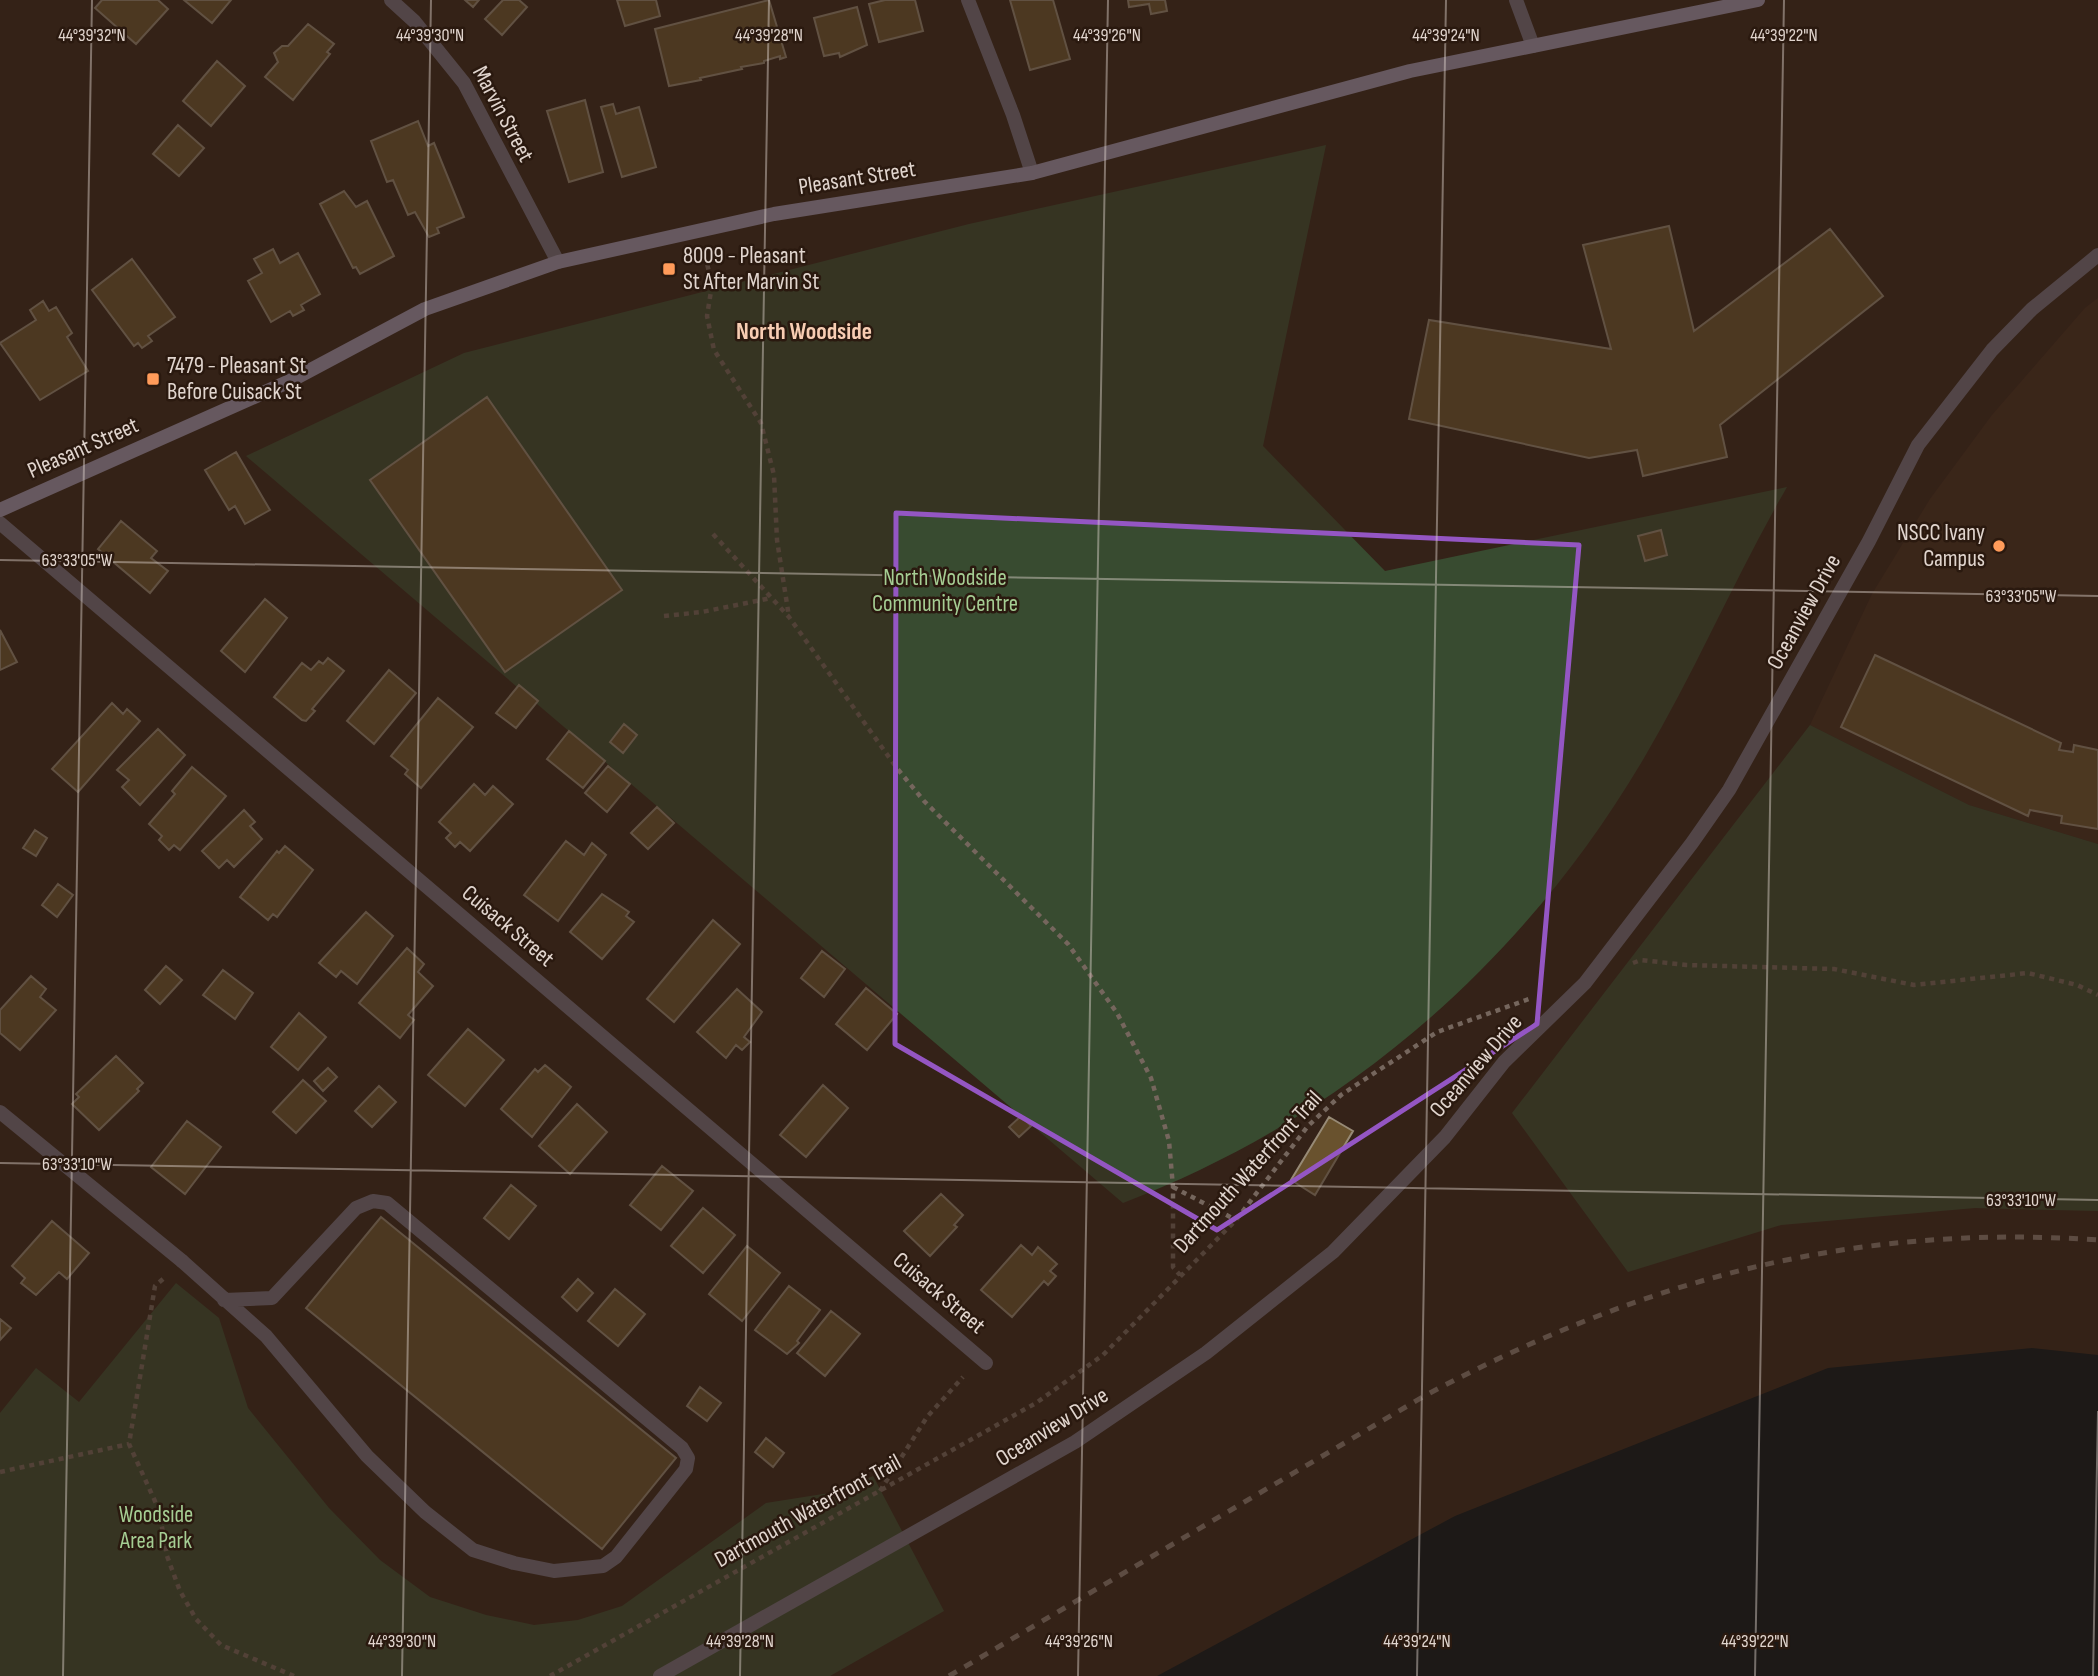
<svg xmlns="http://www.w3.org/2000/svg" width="2098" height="1676" font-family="'Sofia Sans Condensed',sans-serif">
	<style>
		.built { fill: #422a1c }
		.green { fill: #384b30 }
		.water { fill: #000f17 }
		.building { fill: #69522e; stroke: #978a76; stroke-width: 2 }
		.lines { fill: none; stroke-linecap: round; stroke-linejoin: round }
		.path { stroke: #75665d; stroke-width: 4.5; stroke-dasharray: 5 5; stroke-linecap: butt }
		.lane { stroke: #767081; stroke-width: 14 }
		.street { stroke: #767081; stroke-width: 14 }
		.secondary { stroke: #a299b5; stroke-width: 14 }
		.rail { stroke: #8e7f77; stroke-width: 5; stroke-dasharray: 9 9; stroke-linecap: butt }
		.marked { fill: none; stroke: #9456c3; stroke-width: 5; stroke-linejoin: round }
		.ticks { fill: none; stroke: #e1d5ce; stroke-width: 2; stroke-opacity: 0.45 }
		.poi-dot { fill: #ff9b5a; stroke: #2a190f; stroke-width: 2.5 }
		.labels { text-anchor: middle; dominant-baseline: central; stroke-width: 5; stroke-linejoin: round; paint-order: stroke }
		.street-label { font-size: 23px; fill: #e1d5ce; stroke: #2a190f }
		.poi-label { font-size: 23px; fill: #e1d5ce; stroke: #2a190f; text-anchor: start }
		.park-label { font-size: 23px; fill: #a5cd93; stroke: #2a190f }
		.neighbourhood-label { font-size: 24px; font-weight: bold; fill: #f8cdb3; stroke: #2a190f }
		.ticks-label { font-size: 18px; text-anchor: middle; fill: #e1d5ce; stroke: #2a190f; stroke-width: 5; stroke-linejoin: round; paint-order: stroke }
	</style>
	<rect width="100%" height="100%" fill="#342218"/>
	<path class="built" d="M2098,298V844L1969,805L1810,725L1872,594L1930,499L1992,415L2085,308Z"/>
	<path class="green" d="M1326,145L1263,446L1385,571L1787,487C1736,575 1696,670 1644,758C1524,962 1345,1118 1123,1203L246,456L464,353L969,224Z
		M1810,725L1969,805L2098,844V1211L1975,1208L1781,1225L1628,1272L1512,1113Z
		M176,1283L219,1318L248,1408L329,1508L380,1560L430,1597L486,1615L534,1625L578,1620L622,1606L766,1503L842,1491L873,1476L944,1611L830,1676H0V1413L36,1368L79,1402Z"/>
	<path class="water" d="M2032,1348L2098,1355V1676H1157L1455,1516L1828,1368Z"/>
	<path class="building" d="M102,0H158L168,9L136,44L95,8Z
		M184,0H231L212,23Z
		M465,0H479L473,7Z
		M503,0H519L527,7L502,35L485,19Z
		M617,0H656L660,16L625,26Z
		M769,0L786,57L780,59V56L764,61V63L741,67L742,69L700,78L701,80L669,86L655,29Z
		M885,0H915L923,31L879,42L869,4Z
		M1010,0H1053L1070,59L1030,70Z
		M1128,0H1165L1167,11L1151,14L1149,4L1129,7Z
		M857,7L867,45L840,57L839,53L824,56L814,18Z
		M308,24L334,44L327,52L330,54L293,100L265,77L278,62L274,53L282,46H288Z
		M217,61L245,86L211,126L183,101Z
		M585,100L603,172L569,182L547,111Z
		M613,104L616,114L639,107L656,167L622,177L601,107Z
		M418,121L428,146L434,143L464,217L437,228L439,233L429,237L415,212L408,215L393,180L387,182L371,141Z
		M178,125L204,148L179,176L153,154Z
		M344,191L356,207L367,201L394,256L360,274L356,267L353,268L320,204Z
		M1669,226L1694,331L1830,229L1883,296L1720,425L1727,457L1643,476L1637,450L1589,458L1409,419L1429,320L1611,349L1583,245Z
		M273,249L280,263L298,253L320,294L301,305L304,310L293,316L290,311L271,322L248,281L262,273L254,259Z
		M132,259L175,317L148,336L152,341L142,348L138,343L134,346L92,290Z
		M43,301L49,311L56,307L72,333L67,337L88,371L40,400L0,343L36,320L30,310Z
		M487,397L622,590L505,672L370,480Z
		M236,452L270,510L245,524L235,506L229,510L205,470Z
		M121,521L157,551L151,558L168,571L150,593L98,549Z
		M1661,530L1667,555L1645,561L1638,536Z
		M265,599L287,618L245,672L221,651Z
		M0,630L17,662L0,670Z
		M1875,655L2061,743L2059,750L2073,752L2074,745L2098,750V829L2061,823L2062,816L2030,810L2028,816L1841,727Z
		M328,658L344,671L312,709L315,711L306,721L302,720L274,697L302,663L311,670L319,661L323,664Z
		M389,670L416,693L374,744L347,721Z
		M519,685L538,701L516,728L496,713Z
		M438,698L473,727L421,788L405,774L408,770L391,756Z
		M112,703L123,714L127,709L140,721L78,792L52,769Z
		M624,724L637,735L623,753L610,742Z
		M158,729L185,755L140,805L122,787L129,780L117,770Z
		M569,731L605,761L583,788L547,759Z
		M608,766L630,784L607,812L585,793Z
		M192,767L226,796L180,850L174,845L169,850L159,840L162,836L149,824L175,794L172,791Z
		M474,784L485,795L493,786L513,804L470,851L460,842L455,847L446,838L451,833L439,822Z
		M657,807L674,823L648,849L631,833Z
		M244,810L255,822L250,826L262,839L234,867L227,860L219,868L202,851Z
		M35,830L47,838L36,856L23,848Z
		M566,841L584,855L592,843L606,855L558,921L524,895Z
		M285,846L313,870L277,917L273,914L268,920L240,897L277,851L279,853Z
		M58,884L73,895L57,917L42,905Z
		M602,894L629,912L626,916L634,922L602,959L570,932Z
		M366,912L393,936L357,984L341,971L336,977L319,963Z
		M713,920L740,944L674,1022L647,999Z
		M407,948L424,964L418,972L433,986L408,1015L414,1020L400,1038L359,1003Z
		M822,951L845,969L824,997L801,978Z
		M166,966L182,980L160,1004L145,990Z
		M223,970L253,993L235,1019L203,995Z
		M31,976L46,989L40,997L56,1010L20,1050L0,1033V1010Z
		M866,988L897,1014L867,1050L836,1024Z
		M737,989L762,1012L744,1037L750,1042L742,1050L736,1045L726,1058L697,1032Z
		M299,1013L326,1037L298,1070L271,1047Z
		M468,1029L504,1060L465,1106L428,1075Z
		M116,1056L143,1083L137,1089L139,1091L99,1130L72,1104L79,1097L76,1094Z
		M545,1065L571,1087L532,1137L501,1109L535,1069L538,1072Z
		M328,1068L337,1077L323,1091L314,1081Z
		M303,1080L326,1101L296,1133L273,1112Z
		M823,1085L848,1108L806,1157L780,1135Z
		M379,1086L396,1102L372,1127L355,1111Z
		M577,1104L607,1132L570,1174L539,1146Z
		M1021,1116L1031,1126L1019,1137L1009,1127Z
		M1329,1117L1353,1131L1315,1195L1291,1180Z
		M187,1121L221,1147L185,1194L151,1167Z
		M662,1166L693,1191L661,1230L630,1205Z
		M511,1185L536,1206L509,1239L484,1218Z
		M941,1194L963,1215L954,1225L957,1227L930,1256L904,1231Z
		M703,1208L735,1235L703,1273L671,1246Z
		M381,1217L676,1458L602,1549L306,1308Z
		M52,1221L89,1253L67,1279L59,1272L36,1295L21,1283L25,1278L12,1266Z
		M1021,1245L1032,1255L1038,1247L1057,1264L1050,1271L1056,1276L1048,1285L1044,1281L1012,1317L981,1290Z
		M747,1246L780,1273L742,1321L709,1294Z
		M578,1279L593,1293L577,1311L562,1297Z
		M789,1286L820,1310L797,1341L799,1343L787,1354L755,1330Z
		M615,1289L645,1314L618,1346L588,1321Z
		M831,1311L860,1334L825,1376L797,1353Z
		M0,1319L11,1328L0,1340Z
		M700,1387L721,1403L707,1421L687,1406Z
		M766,1438L784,1453L773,1467L755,1452Z"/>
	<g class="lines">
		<path class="path" d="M705,255L712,285L707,316L714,350L761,423L774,475L777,540L789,617
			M713,534L789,617L896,767L924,801L1068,944L1117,1013L1151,1078L1169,1141L1173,1187V1267L1180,1275
			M664,616L702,612L771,598
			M1633,963L1641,960L1686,965L1834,969L1914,985L2028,973L2077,985L2098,995
			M1173,1187L1236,1220
			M163,1279L155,1286L129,1444L159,1510L167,1556L180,1591L196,1619L221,1645L294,1676
			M0,1472L129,1444
			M880,1491L927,1417L963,1377
			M550,1676L1036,1403L1103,1355L1236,1220L1308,1126L1341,1095L1437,1032L1529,999"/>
		<path class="lane" d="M182,1261L266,1336L367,1456L425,1512L473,1550L514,1563L554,1571L603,1566L616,1557L686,1469L688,1458L682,1448L387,1203L373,1201L356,1208L272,1298L224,1300
			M660,1676L1075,1442L1206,1353L1333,1252L1445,1137L1504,1062L1585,983L1692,843L1729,790L1869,541L1918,445L1992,350L2032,309L2098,255"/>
		<path class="street" d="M391,0L414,21L464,83L558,262
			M968,0L1013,115L1032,173
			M1516,0L1533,46
			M0,523L986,1363
			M0,1112L182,1261"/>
		<path class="secondary" d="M0,510L290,381L425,309L558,262L774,214L1032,173L1410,71L1758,0"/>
		<path class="rail" d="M949,1676L1426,1395C1643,1280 1851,1223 2098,1240"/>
	</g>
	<path d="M0 0H2098V1676H0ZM896,513L1579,545L1537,1024L1217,1230L895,1044Z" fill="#342218" fill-opacity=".55" fill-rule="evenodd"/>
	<path class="marked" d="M896,513L1579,545L1537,1024L1217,1230L895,1044Z"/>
	<path class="ticks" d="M0,560L2098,596M0,1163L2098,1200M63,1676L92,0M402,1676L431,0M740,1676L769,0M1078,1676L1108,0M1417,1676L1446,0M1755,1676L1784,0M2093,1676L2098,1411"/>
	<g class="poi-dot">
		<rect x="662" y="262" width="14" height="14" rx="3.5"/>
		<rect x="146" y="372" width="14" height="14" rx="3.5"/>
		<circle cx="1999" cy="546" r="7"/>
	</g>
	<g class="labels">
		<g class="street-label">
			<text transform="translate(503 114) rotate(62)">Marvin Street</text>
			<text transform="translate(857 178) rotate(-9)">Pleasant Street</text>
			<text transform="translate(83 448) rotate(-24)">Pleasant Street</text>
			<text transform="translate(1804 612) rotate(-61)">Oceanview Drive</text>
			<text transform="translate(508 926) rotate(40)">Cuisack Street</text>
			<text transform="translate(1476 1066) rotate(-49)">Oceanview Drive</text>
			<text transform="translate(1248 1172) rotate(-48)">Dartmouth Waterfront Trail</text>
			<text transform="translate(939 1293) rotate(40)">Cuisack Street</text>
			<text transform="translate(1052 1427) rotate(-32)">Oceanview Drive</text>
			<text transform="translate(808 1511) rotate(-29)">Dartmouth Waterfront Trail</text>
		</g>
		<g class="poi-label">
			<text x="683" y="256">8009 - Pleasant<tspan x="683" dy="26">St After Marvin St</tspan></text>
			<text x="167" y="366">7479 - Pleasant St<tspan x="167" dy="26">Before Cuisack St</tspan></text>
			<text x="1985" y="533" text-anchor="end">NSCC Ivany<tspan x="1985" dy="26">Campus</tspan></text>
		</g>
		<g class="park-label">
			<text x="945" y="578">North Woodside<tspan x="945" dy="26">Community Centre</tspan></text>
			<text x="156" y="1515">Woodside<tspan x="156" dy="26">Area Park</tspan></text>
		</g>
		<g class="neighbourhood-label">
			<text x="804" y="331">North Woodside</text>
		</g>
	</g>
	<g class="ticks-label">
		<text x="92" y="41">44°39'32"N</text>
		<text x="430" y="41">44°39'30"N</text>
		<text x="769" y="41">44°39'28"N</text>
		<text x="1107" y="41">44°39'26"N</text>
		<text x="1446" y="41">44°39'24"N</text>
		<text x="1784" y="41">44°39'22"N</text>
		<text x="77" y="566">63°33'05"W</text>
		<text x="2021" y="602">63°33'05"W</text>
		<text x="77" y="1170">63°33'10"W</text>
		<text x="2021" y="1206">63°33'10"W</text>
		<text x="402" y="1647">44°39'30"N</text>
		<text x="740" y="1647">44°39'28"N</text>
		<text x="1079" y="1647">44°39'26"N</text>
		<text x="1417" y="1647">44°39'24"N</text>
		<text x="1755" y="1647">44°39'22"N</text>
	</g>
</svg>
